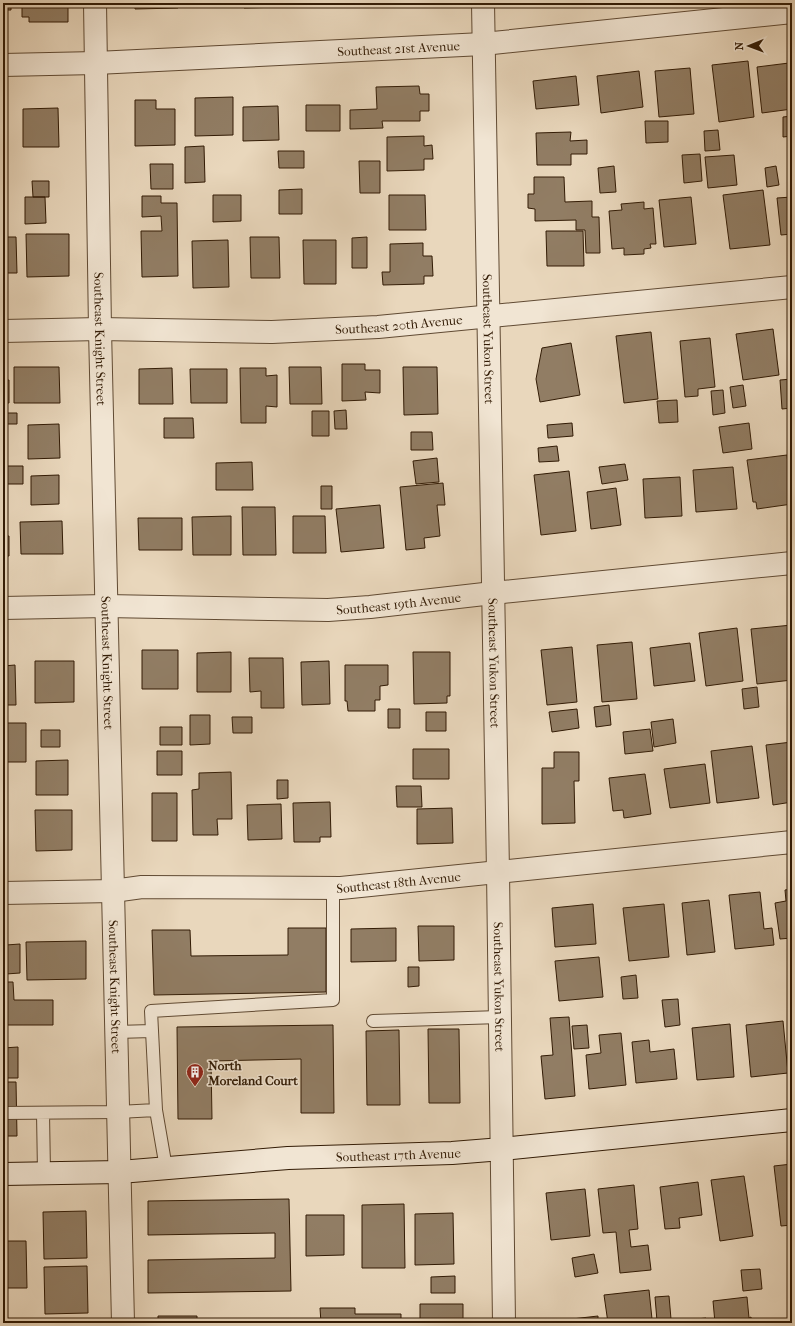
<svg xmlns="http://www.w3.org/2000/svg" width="795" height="1326" font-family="'IM FELL French Canon',serif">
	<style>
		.building { fill: #917d64; stroke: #321b05 }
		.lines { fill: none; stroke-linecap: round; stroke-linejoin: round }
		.lane-casing { stroke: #604a33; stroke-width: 14 }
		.street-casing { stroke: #604a33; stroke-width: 24 }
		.secondary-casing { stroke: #321b05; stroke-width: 24 }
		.lane { stroke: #f1e5d3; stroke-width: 12 }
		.street { stroke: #f1e5d3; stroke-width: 22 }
		.secondary { stroke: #f1e5d3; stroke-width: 22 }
		.labels { text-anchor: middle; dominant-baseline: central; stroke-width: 3; stroke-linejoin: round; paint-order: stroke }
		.street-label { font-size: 13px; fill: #321b05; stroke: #f1e5d3 }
		.poi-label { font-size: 13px; font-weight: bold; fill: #321b05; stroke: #f1e5d3; text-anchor: start }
	</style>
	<rect width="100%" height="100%" fill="#e9d7bc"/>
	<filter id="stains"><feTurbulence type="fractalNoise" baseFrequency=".005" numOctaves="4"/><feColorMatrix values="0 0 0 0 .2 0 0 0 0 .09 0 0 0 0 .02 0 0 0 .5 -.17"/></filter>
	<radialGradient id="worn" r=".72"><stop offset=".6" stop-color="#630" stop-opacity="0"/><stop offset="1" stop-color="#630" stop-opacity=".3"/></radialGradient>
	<path class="building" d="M3,3H11V10H3Z
		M22,3H68V22H29V17H22Z
		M135,3H177L178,8L135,9Z
		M244,3H284V7L244,8Z
		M302,3H338V6H302Z
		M382,3H428V7H382Z
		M748,61L754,117L719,122L712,65Z
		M789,63L792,94V109L762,113L757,67Z
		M690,68L694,114L659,117L655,71Z
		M639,71L643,107L601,113L597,76Z
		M576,76L579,105L536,109L533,81Z
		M419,86L420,94H429V111H420V121H382L383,128L350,129V110L377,109L376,87Z
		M233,97V135L195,136V98Z
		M135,100H156V109H175V145L135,146Z
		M306,105H340V131H306Z
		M3,106H4L5,140H3Z
		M278,106L279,140L243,141V107Z
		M58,108L59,147H23V109Z
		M792,116V136L783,137V117Z
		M645,121H668V142L646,143Z
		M718,130L720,150L705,151L704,131Z
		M571,132L570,141L587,140V154H571V165H537L536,133Z
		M424,136V146L432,145L433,159H424V170L387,171V137Z
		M204,146L205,182L185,183V147Z
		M278,151H304V168H279Z
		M700,154L702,181L684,183L682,155Z
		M734,155L737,185L708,188L705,157Z
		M359,161H380V193H360Z
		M150,164H173V189H151Z
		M614,166L616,192L600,193L598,168Z
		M776,166L779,185L767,187L765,168Z
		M534,177H564L565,202L592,201V217H599L600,253H586L585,230H576V220L535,221V209L528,208V194H534Z
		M32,181H49V197H33Z
		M302,189V214H279V190Z
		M763,190L770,245L730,249L723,195Z
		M213,195H241V221L213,222Z
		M389,195H425L426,230H389Z
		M142,196H161V203H177L178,276L142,277L141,231H162L161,216L142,217Z
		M25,197H45L46,223L25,224Z
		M691,197L696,244L664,247L659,200Z
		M792,197V234L781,235L777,198Z
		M644,202V209L653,208L656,244H650L651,248L644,249V254L624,255V248L612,249L609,211L622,210L621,204Z
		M546,231H583L584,266H547Z
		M26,234H69V276L27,277Z
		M3,237H16L17,273H3Z
		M250,237H279L280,278H251Z
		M367,237V268H352V238Z
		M228,240L229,287L193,288L192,241Z
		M303,240H336V284H304Z
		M423,243V256H432L433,276H424V284L383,285L382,272H390V244Z
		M773,329L779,375L743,380L736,334Z
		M651,332L658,399L624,403L616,336Z
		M710,338L715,387L698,389V396L685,397L680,341Z
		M571,343L580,395L540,402L536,379L542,348Z
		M342,364H365V370H380V393L365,392L366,400L342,401Z
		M14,367H59L60,403H14Z
		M289,367H321L322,404H290Z
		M403,367H437L438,414L404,415Z
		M172,368L173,404H139V369Z
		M240,368H266V376L277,375V407L266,406V423H241Z
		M190,369H227V403H191Z
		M792,379V408L782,409L780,380Z
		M3,380H9V403H3Z
		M743,385L746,406L733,408L730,387Z
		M723,390L725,413L713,415L711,391Z
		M677,400L678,422L659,423L657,401Z
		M346,410L347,429H335L334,411Z
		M312,411H329V436H312Z
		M3,413H17V424H3Z
		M164,418H193L194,438H164Z
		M572,423L573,436L548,438L547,425Z
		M749,423L752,449L723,453L719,427Z
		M59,424L60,458L28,459V425Z
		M411,432H432L433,450H411Z
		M557,446L559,461L539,462L538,448Z
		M787,455L792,504L757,509L756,502H753L747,460Z
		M437,458L439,482L416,484L413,461Z
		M252,462L253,490H216V463Z
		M625,464L628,480L602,484L599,467Z
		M6,466H23V484H6Z
		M733,467L737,509L696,512L693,470Z
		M569,471L576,531L541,535L534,475Z
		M59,475V504L31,505V476Z
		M680,477L682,516L645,518L643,479Z
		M443,483L445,505H437L440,536L424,538L425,548L406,550L400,487Z
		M321,486H332V509H321Z
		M616,488L621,525L591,529L587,492Z
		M380,505L384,548L341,552L336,509Z
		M242,507H275L276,555H243Z
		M231,516V555H193L192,517Z
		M293,516H325L326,553H293Z
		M138,518H182V550H139Z
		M62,521L63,554H21L20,522Z
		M3,536H9V556H3Z
		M792,625V680L757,684L751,629Z
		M737,628L743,681L706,686L699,633Z
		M632,642L637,699L602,702L597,645Z
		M690,643L695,681L654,686L650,648Z
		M572,647L577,702L547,705L541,650Z
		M142,650H178V689H142Z
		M231,652V692H197V653Z
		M413,652H450V696H447V703L414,704Z
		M249,658H283L284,708H261V691L250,692Z
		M35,661H74V702L35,703Z
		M329,661L330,704L302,705L301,662Z
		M15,665L16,705H3V666Z
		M345,665H388V685L380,686V700H375V711H348L347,701H345Z
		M757,687L759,707L744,709L742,689Z
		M609,705L611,725L596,727L594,707Z
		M388,709H400V728H388Z
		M577,709L579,728L552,732L549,712Z
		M426,712H446V731H426Z
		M190,715H210V744L190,745Z
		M232,717H252V733H233Z
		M673,719L676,743L654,747L651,722Z
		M3,723H26V762H3Z
		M160,727H182V745H160Z
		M650,729L653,751L625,754L623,732Z
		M41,730H60V747H41Z
		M792,742V802L773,805L766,745Z
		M752,746L759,798L717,803L711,751Z
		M413,749H449V779H413Z
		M157,751H182V775H157Z
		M554,752H579V781H574L575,823L542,824V768H554Z
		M68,760V795H36V761Z
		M705,764L710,803L670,808L664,769Z
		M231,772L232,819H217L218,835H193L192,790L199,789V773Z
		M645,774L651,814L624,818L623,810L613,811L609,778Z
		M277,780H288V798L277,799Z
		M396,786H421L422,807H397Z
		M152,793H177V841H152Z
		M330,802L331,837H320V842H294L293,803Z
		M281,804L282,839L248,840L247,805Z
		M452,808L453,843L417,844V809Z
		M35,810H72V850L36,851Z
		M792,889V938L780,939L775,903L786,901L785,890Z
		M760,892L764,929L772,928L774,945L735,949L729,895Z
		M709,900L715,952L687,955L682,903Z
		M593,904L596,944L555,947L552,908Z
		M664,904L669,957L629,961L623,908Z
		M418,926H454V960L419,961Z
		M288,928H326V992L154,995L152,930H190L191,956L288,955Z
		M396,928V961L351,962V929Z
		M86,941V979L27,980L26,942Z
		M20,944V973L6,974V945Z
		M599,957L603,997L559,1001L555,961Z
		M408,967H419V986L408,987Z
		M636,975L638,998L623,999L621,977Z
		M3,982H13L14,1000H53V1025H3Z
		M678,999L680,1025L665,1027L662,1000Z
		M792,1004V1021L790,1022L788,1005Z
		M569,1017L575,1096L545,1099L541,1056L553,1055L550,1018Z
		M783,1021L788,1073L751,1077L746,1025Z
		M730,1024L734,1077L697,1080L692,1028Z
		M333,1025L334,1113H301V1059L211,1061L212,1119H178L177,1027Z
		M587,1025L589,1048L574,1049L572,1026Z
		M428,1029H459L460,1103H429Z
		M399,1030L400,1105H367L366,1031Z
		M621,1033L626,1085L589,1089L586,1055L601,1053L599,1035Z
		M649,1040L650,1052L674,1049L677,1079L636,1083L632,1042Z
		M18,1047V1078H3V1048Z
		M3,1082H16L17,1136H3Z
		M792,1164V1225L781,1226L774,1166Z
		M744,1176L753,1236L720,1241L711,1180Z
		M698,1182L702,1215L679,1218L680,1228L665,1229L660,1187Z
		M634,1185L638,1229L629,1230L631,1247L648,1245L651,1270L620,1273L616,1232L603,1233L598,1189Z
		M585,1189L590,1236L551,1240L546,1193Z
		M289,1199L291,1291L148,1293V1260L275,1258V1233L148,1235V1201Z
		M404,1204L405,1268H362V1205Z
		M86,1211L87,1258L44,1259L43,1212Z
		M453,1213L454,1264L415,1265V1214Z
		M306,1215H344V1255L306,1256Z
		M3,1241H26L27,1288H3Z
		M594,1254L598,1273L575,1277L572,1258Z
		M87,1266L88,1313L45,1314L44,1267Z
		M760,1269L762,1289L743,1291L741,1270Z
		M455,1276V1293H431V1277Z
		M649,1290L652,1319L608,1323L604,1295Z
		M669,1296L671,1319L657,1321L655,1297Z
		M747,1297L749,1318L751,1317L752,1323H715L713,1301Z
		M420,1304H463V1323H420Z
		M320,1308H355V1314H401V1323H321Z
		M158,1316H197V1319H206V1323H158Z
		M598,1316V1323H537Z
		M706,1318L707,1323H668L667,1322Z"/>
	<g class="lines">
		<g class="lane-casing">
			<path id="lane" d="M373,1021L500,1017
				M116,1032L152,1031
				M156,1110L151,1011L333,1000V888
				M3,1113L118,1112L156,1110L166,1168
				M43,1113L44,1173"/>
		</g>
		<g class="street-casing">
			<g id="street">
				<path id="s1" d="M95,3L100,329L123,1323"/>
				<path id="s2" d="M483,3L498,872L504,1323"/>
				<path id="s3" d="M3,65L96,63L483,44L792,12"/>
				<path id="s4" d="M3,331L100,329L272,332L378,327L792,287"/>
				<path id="s5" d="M3,608L106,606L328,610L370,607L493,593L792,563"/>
				<path id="s6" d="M3,893L113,891L142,887L341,888L792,842"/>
			</g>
		</g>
		<g class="secondary-casing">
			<g id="secondary">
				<path id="s7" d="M3,1174L120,1172L288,1158L452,1153L502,1149L792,1120"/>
			</g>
		</g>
		<use href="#lane" class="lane"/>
		<use href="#street" class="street"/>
		<use href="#secondary" class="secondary"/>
	</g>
	<defs>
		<g id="building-pin" transform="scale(0.9)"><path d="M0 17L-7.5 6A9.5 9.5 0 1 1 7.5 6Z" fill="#8f2418" stroke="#f1e5d3"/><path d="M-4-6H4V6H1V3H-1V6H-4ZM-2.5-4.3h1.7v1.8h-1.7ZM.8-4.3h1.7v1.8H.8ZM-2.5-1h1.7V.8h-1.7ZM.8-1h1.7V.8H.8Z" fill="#fff"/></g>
	</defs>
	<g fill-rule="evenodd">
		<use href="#building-pin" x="195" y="1072"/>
	</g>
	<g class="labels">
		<g class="street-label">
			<text stroke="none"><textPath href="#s3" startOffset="396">Southeast 21st Avenue</textPath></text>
			<text stroke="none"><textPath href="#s4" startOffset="396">Southeast 20th Avenue</textPath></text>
			<text stroke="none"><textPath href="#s1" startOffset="336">Southeast Knight Street</textPath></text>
			<text stroke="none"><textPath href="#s2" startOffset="336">Southeast Yukon Street</textPath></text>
			<text stroke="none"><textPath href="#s5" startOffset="396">Southeast 19th Avenue</textPath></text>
			<text stroke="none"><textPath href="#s1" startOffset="660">Southeast Knight Street</textPath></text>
			<text stroke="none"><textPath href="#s2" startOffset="660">Southeast Yukon Street</textPath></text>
			<text stroke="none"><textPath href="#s6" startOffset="396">Southeast 18th Avenue</textPath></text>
			<text stroke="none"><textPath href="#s1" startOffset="984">Southeast Knight Street</textPath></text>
			<text stroke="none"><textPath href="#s2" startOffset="984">Southeast Yukon Street</textPath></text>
			<text stroke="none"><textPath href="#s7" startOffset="396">Southeast 17th Avenue</textPath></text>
		</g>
		<g class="poi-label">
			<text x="208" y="1065">North<tspan x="208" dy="15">Moreland Court</tspan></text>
		</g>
	</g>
	<rect width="795" height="1326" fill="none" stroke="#e9d7bc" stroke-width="16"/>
	<rect x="4" y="4" width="787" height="1318" fill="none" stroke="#321b05" stroke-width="2"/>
	<rect x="8" y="8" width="779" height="1310" fill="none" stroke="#321b05"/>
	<g transform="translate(749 46) rotate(269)" stroke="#f1e5d3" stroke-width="3" paint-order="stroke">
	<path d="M0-3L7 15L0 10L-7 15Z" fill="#321b05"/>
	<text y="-6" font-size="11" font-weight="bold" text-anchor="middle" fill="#321b05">N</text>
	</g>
	<rect width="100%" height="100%" filter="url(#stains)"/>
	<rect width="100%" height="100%" fill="url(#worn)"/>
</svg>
